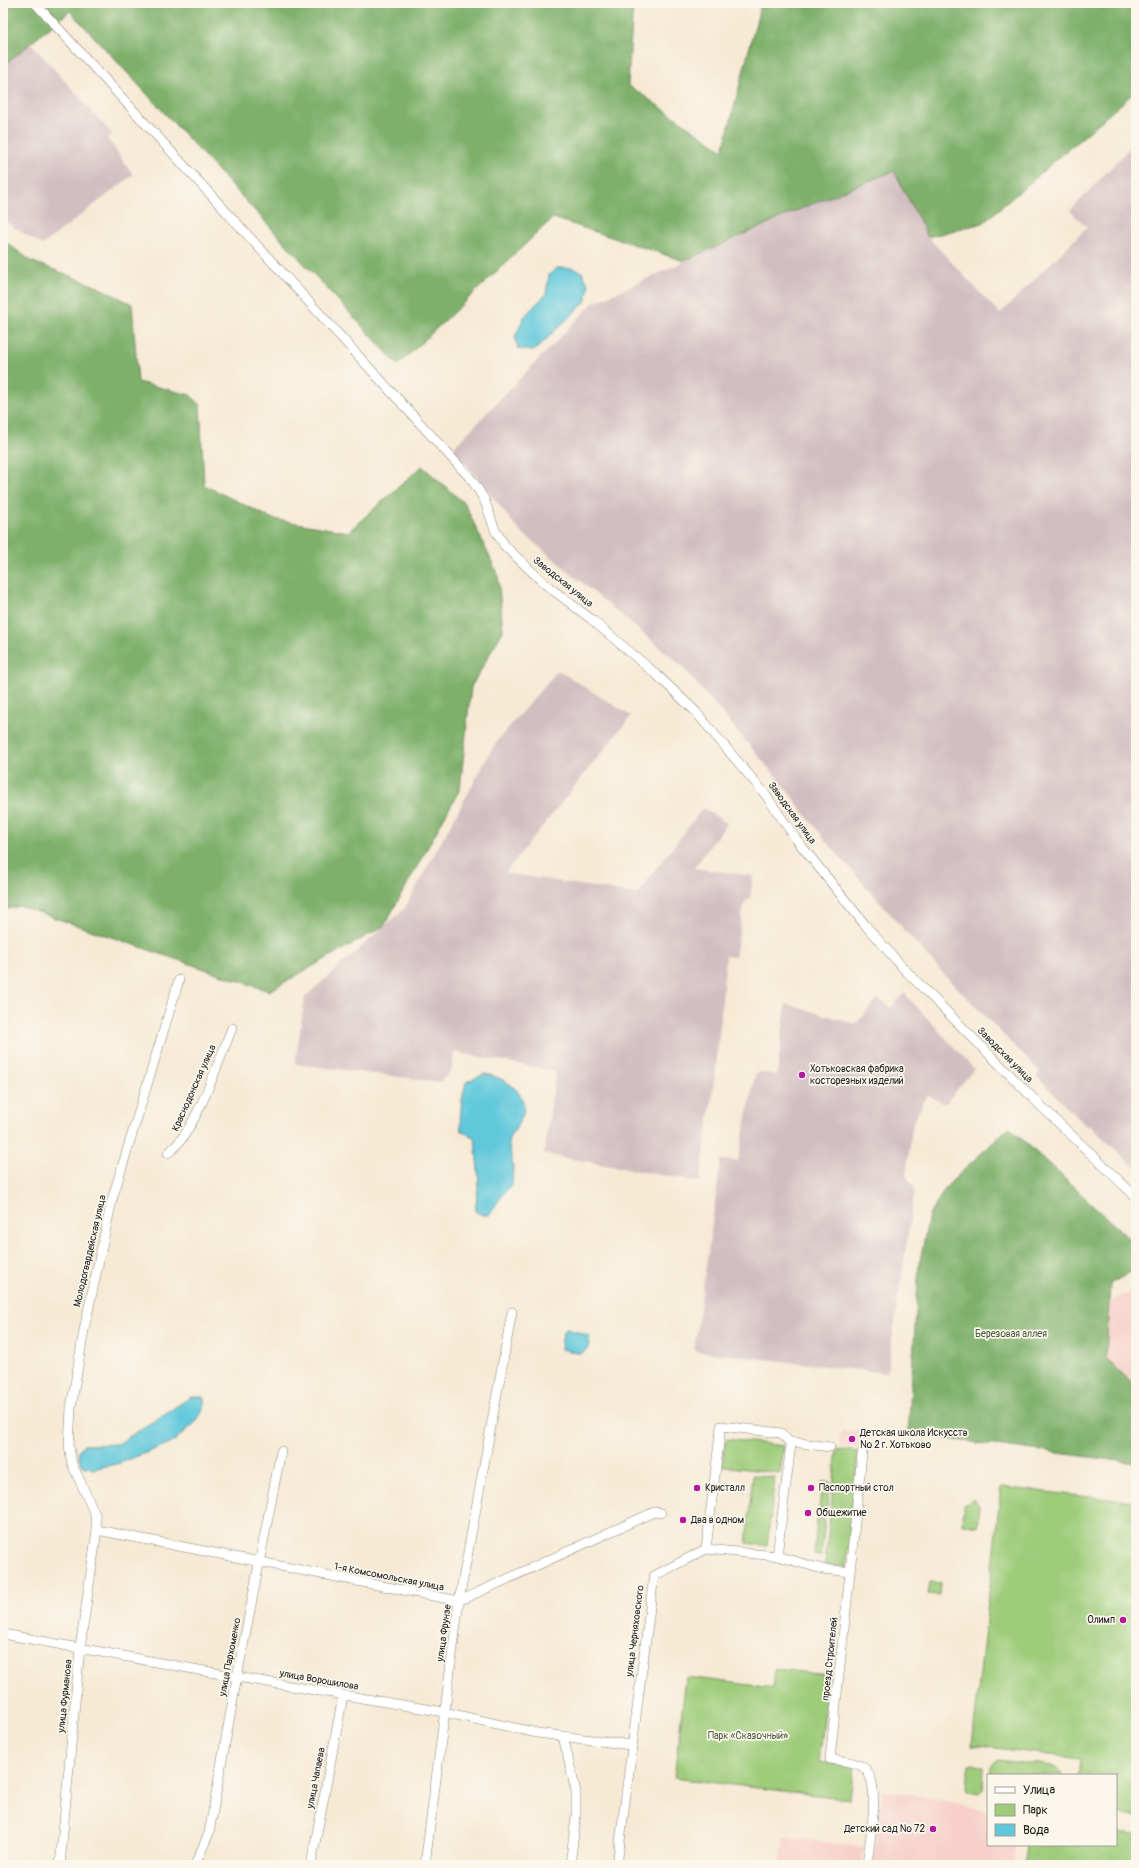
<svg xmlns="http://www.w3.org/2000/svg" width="1139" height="1868" font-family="Pangolin,sans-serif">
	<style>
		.built { fill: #f7d0c9 }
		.industrial { fill: #d2bec1 }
		.green { fill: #9ecc7a; stroke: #5d744b }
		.forest { fill: #7eb06a; stroke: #4d6643 }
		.water { fill: #5fc8db; stroke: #3e727c }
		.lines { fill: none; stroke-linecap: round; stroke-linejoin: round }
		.minor-casing { stroke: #898378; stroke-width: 10 }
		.minor { stroke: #fff; stroke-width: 9 }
		.poi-dot { fill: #b5179e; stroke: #fbf7ec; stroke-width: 1.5 }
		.labels { text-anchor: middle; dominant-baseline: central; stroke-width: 3.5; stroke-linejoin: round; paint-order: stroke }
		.street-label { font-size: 10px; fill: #1c1c1c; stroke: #fbf7ec }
		.poi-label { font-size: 10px; fill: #1c1c1c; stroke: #fbf7ec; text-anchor: start }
		.park-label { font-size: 10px; fill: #4a5a3d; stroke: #fbf7ec }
	</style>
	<rect width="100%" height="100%" fill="#fbf7ec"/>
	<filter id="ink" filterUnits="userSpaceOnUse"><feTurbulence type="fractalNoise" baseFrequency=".025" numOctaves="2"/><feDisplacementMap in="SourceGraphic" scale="8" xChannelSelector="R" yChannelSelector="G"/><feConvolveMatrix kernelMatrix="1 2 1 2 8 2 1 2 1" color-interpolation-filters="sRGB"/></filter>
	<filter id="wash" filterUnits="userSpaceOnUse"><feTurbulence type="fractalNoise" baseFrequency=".012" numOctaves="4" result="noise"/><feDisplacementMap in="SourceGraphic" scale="16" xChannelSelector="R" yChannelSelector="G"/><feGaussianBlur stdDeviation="0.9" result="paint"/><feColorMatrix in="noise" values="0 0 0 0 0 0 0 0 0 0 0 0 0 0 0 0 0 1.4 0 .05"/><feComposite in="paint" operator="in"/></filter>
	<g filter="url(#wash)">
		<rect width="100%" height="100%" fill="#f6ead5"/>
		<path class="built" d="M1136,1290V1386L1106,1359L1109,1301Z
			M857,1427L866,1428L863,1448L839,1446L841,1430L856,1432Z
			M882,1790L947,1800L988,1812V1845H1015L1014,1865H873Z
			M784,1837L864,1847L861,1865H780Z"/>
		<path class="industrial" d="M29,41L112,134L107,138L133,175L42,245L3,220V63Z
			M1136,141V1169L1089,1125L1087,1127L1036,1076L1040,1072L938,968L826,841L779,780L681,665L519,530L453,448L593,303L807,206L895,171L928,237L1000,314L1087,227L1070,211Z
			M558,670L631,716L505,873L637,894L703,808L727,823L694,868L753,876L750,898L744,903L735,957L726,956L716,1068L700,1182L544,1154L556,1071L454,1052L452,1070L440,1082L295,1064L305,997L405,908L496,742Z
			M904,993L974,1069L945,1104L928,1095L913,1121L906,1176L915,1188L887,1373L694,1351L721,1160L738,1161L755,1076L759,1072L777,1075L786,1004L856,1024L878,998L891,1008Z"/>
		<path class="green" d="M726,1439L784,1446L780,1473L722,1466Z
			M837,1449L859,1452L846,1567L825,1565Z
			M753,1475L775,1477L767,1546L746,1543Z
			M822,1482H830L827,1510L819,1509Z
			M1001,1487L1136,1502V1817L1116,1814V1775H1079L1081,1759L972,1745Z
			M971,1500H975L978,1505L980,1506L978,1526L962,1524L964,1504H967Z
			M817,1519H825L821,1556L814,1555Z
			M930,1582L941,1583L940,1595L928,1594Z
			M775,1669L829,1675L819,1762L854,1767L850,1799L674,1778L686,1677L773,1688Z
			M998,1759L1054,1766L1058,1768L1062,1775H990L991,1766Z
			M973,1764L984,1767L983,1790L980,1793L969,1791L967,1788L969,1765Z
			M1116,1832L1136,1834V1865H1024L1026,1845H1116Z"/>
		<path class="forest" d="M3,3H633L628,85L723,150L761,3H1136V91L983,223L928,237L894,171L807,206L684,261L553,218L398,365L70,11L3,66Z
			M3,240L31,261L96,286L132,304L138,382L190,395L200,404L204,485L273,519L348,532L422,466L465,504L498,575L503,631L471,687L460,789L384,926L269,991L20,906L3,910Z
			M1009,1127L1136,1245V1269L1110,1284L1106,1359L1136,1386V1463L908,1434L919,1266L929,1215L947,1186Z"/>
		<path class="water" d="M557,268H572L582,272L589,286L586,301L534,351L518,349L515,337L524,317L546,294L549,275Z
			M485,1074C504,1077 531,1093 522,1117C518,1126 511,1132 508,1141L513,1166L512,1185L504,1193L489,1215H482L475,1211L479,1181L475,1138L461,1131C459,1115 462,1097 466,1082Z
			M567,1329L590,1336L588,1348L581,1354L561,1349L563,1331Z
			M191,1397H203L205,1404L197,1421L173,1442L120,1463L93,1469L81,1465L78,1453L83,1445L118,1444Z"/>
	</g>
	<g filter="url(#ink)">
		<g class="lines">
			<g class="minor-casing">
				<path id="minor" d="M35,3L472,480L484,499L495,530L505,546L545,584L591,619L657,675L695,711L765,794L796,839L866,926L905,970L1041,1106L1136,1197
					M168,1153C195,1134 219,1060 232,1028
					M791,1444L792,1442L830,1447
					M97,1530L459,1601L654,1512L661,1513
					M706,1549L777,1556L822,1569L850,1572L830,1759C840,1761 854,1761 863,1767C883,1781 869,1842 867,1865
					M850,1572L862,1453
					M3,1634L237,1677L444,1712L537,1733L631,1745
					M563,1736L576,1792V1817L570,1865
					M60,1865L80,1648L97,1530L95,1514L72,1464L69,1446L71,1408L84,1330L112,1200L179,980
					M195,1865L209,1833L237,1677L281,1451
					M311,1865L343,1696
					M425,1865L459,1601L512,1312
					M617,1865L654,1576L706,1549L721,1426L781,1433L791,1444L777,1556"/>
			</g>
			<use href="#minor" class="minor"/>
		</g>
	</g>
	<g class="poi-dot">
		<circle cx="802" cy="1075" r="4"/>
		<circle cx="852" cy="1439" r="4"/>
		<circle cx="697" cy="1488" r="4"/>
		<circle cx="811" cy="1488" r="4"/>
		<circle cx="808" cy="1513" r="4"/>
		<circle cx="683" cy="1520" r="4"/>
		<circle cx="1123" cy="1620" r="4"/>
		<circle cx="933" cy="1829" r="4"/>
	</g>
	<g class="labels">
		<g class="street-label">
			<text transform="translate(563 582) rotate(39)">Заводская улица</text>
			<text transform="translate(792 813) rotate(54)">Заводская улица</text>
			<text transform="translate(1005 1055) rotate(45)">Заводская улица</text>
			<text transform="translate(194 1088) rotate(-66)">Краснодонская улица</text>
			<text transform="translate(90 1251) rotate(-77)">Молодогвардейская улица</text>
			<text transform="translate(389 1577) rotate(11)">1-я Комсомольская улица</text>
			<text transform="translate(635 1631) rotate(-83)">улица Черняховского</text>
			<text transform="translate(444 1633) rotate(-82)">улица Фрунзе</text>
			<text transform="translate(230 1657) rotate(-79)">улица Пархоменко</text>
			<text transform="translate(830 1659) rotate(-84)">проезд Строителей</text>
			<text transform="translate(319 1680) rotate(10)">улица Ворошилова</text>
			<text transform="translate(65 1696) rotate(-84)">улица Фурманова</text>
			<text transform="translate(316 1778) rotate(-79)">улица Чапаева</text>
		</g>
		<g class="poi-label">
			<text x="810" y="1069">Хотьковская фабрика<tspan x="810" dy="12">косторезных изделий</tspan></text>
			<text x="860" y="1433">Детская школа Искусств<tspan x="860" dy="12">№ 2 г. Хотьково</tspan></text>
			<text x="705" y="1488">Кристалл</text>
			<text x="819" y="1488">Паспортный стол</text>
			<text x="816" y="1513">Общежитие</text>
			<text x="691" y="1520">Два в одном</text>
			<text x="1115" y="1620" text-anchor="end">Олимп</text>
			<text x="925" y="1829" text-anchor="end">Детский сад № 72</text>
		</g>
		<g class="park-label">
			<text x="1011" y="1334">Березовая аллея</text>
			<text x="748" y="1736">Парк «Сказочный»</text>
		</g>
	</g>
	<rect width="1139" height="1868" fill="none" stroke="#fbf7ec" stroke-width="16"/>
	<rect x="987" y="1774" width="130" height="72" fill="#fbf7ec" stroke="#a29f99"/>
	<rect x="995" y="1787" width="20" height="6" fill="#ffffff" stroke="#a29f99"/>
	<text x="1023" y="1794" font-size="12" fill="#1c1c1c">Улица</text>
	<rect x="995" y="1804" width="20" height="12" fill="#9ecc7a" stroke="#a29f99"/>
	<text x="1023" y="1814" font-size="12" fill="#1c1c1c">Парк</text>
	<rect x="995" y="1824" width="20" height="12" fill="#5fc8db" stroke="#a29f99"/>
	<text x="1023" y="1834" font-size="12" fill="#1c1c1c">Вода</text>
</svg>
